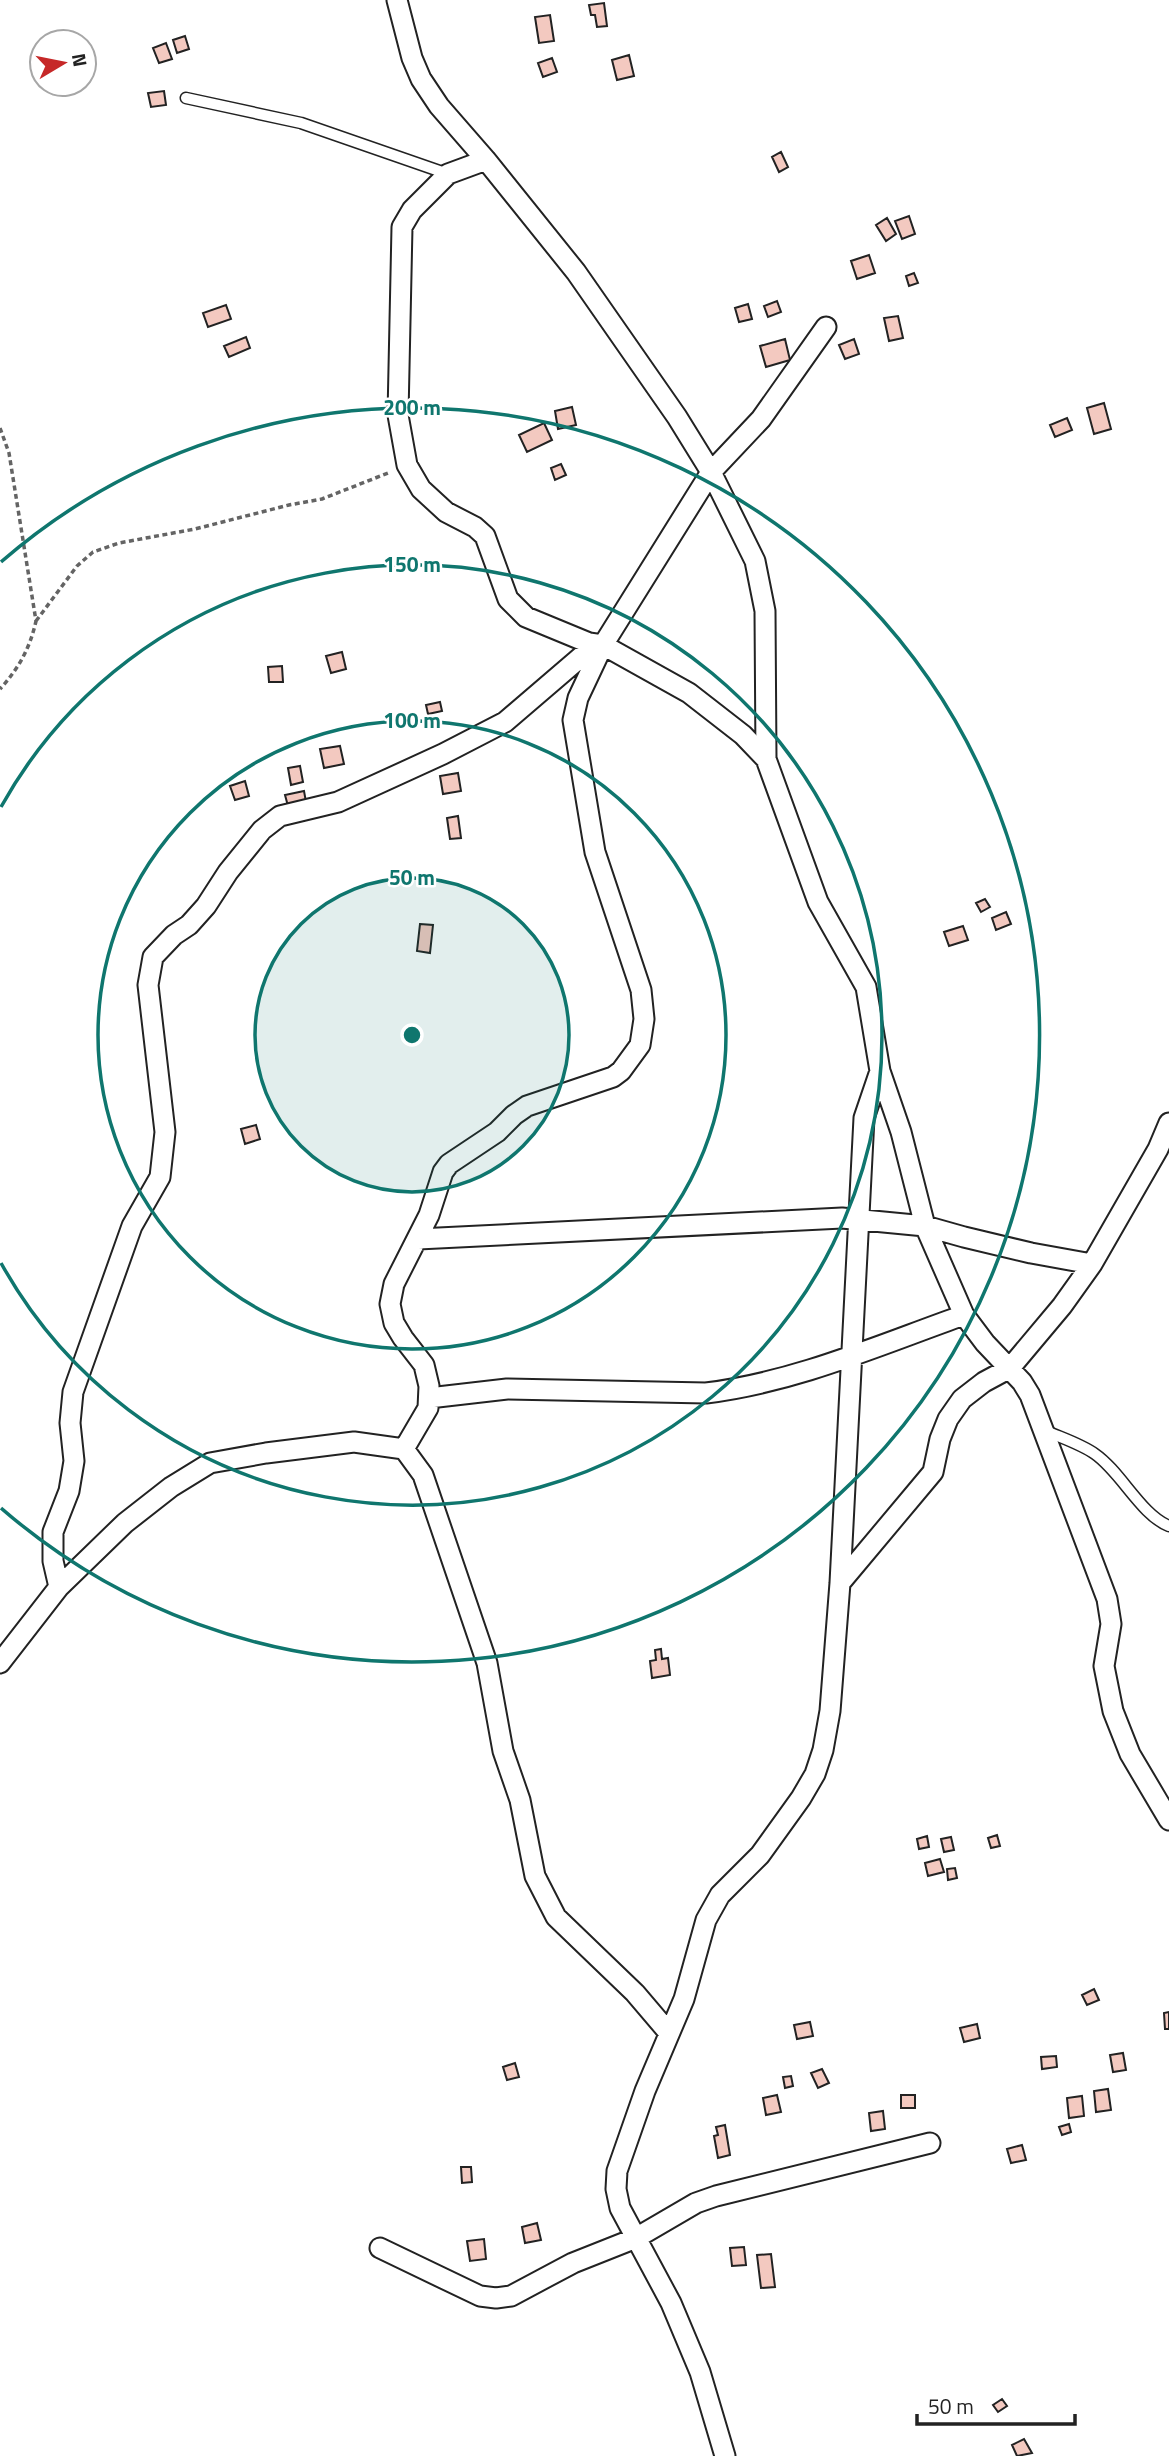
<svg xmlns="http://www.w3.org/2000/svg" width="1169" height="2456" font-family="'Titillium Web',sans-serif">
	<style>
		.building { fill: #f3c9c0; stroke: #222; stroke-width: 2 }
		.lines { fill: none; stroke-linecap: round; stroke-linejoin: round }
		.lane-casing { stroke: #222; stroke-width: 13 }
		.street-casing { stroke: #222; stroke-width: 23 }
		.path { stroke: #646464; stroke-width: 3.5; stroke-dasharray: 5 3.5; stroke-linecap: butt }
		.lane { stroke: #fff; stroke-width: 10 }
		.street { stroke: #fff; stroke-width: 19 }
		.ring { fill: none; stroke: #0f766e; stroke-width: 3.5 }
		.centre { fill: #0f766e; stroke: #fff; stroke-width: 3.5 }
		.ring-label { font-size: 21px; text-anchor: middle; font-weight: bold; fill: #0f766e; stroke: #fff; stroke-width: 5; stroke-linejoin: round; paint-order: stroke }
	</style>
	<rect width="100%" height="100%" fill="#fff"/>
	<path class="building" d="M604,3L607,26L597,27L595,15H591L589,5Z
		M550,15L554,41L539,43L535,17Z
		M185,36L189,49L177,53L173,40Z
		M166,43L172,59L159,63L153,48Z
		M629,55L634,76L617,80L612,60Z
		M552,58L557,72L543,77L538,63Z
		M164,91L166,105L151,107L148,93Z
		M781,152L788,167L779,172L772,157Z
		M909,216L915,234L902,239L895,221Z
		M887,218L896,234L886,241L876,225Z
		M869,255L875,273L857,279L851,261Z
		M914,273L918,283L909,286L906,276Z
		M777,301L781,312L768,317L764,306Z
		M748,304L752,319L739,322L735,308Z
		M226,305L231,319L208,327L203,313Z
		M898,316L903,338L889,341L884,318Z
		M246,337L250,348L229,357L224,346Z
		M785,339L790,360L766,367L760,346Z
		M854,339L859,354L845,359L839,345Z
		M1104,403L1111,429L1094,434L1087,408Z
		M572,407L576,425L558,429L555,411Z
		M1067,418L1072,430L1055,437L1050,425Z
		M544,423L552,440L527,452L519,435Z
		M561,464L566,475L555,480L551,468Z
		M342,652L346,669L331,673L326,656Z
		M282,666L283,682H269L268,667Z
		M440,702L442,711L428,714L426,705Z
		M340,746L344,764L324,768L320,749Z
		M300,766L303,782L291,785L288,768Z
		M458,773L461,791L443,794L440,776Z
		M245,781L249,796L235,800L230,786Z
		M304,791L306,802L288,806L285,795Z
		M458,816L461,838L450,839L447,818Z
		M985,899L990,907L981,912L976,903Z
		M1006,912L1011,924L996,930L992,918Z
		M420,924L433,925L430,953L417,951Z
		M963,926L968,940L949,946L944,932Z
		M256,1125L260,1139L245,1144L241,1129Z
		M661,1649L662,1659L668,1658L670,1675L652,1678L650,1661L656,1660L655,1650Z
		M997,1835L1000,1846L991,1848L988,1838Z
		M927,1836L929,1847L919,1849L917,1839Z
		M951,1837L954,1850L944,1852L941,1839Z
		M940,1859L944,1872L928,1876L925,1863Z
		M955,1868L957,1878L948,1880L947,1869Z
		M1094,1989L1099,2000L1087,2005L1082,1995Z
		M1169,2012V2029H1165L1164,2013Z
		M810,2022L813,2036L797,2039L794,2025Z
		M977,2024L980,2038L964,2042L960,2028Z
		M1123,2053L1126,2070L1113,2072L1110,2055Z
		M1056,2056L1057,2067L1042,2069L1041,2057Z
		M515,2063L519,2077L507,2080L503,2067Z
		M822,2069L829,2083L818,2088L811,2073Z
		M791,2076L793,2086L785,2088L783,2077Z
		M1108,2089L1111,2110L1096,2112L1094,2091Z
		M777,2095L781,2112L766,2115L763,2098Z
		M901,2095H915V2108H901Z
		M1082,2096L1084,2116L1069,2118L1067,2098Z
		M883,2111L885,2129L871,2131L869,2113Z
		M1069,2124L1071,2132L1062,2135L1059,2127Z
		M725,2125L730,2155L718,2158L714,2136L718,2135L716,2127Z
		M1022,2145L1026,2160L1011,2163L1007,2149Z
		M461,2167H471L472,2182L462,2183Z
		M537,2223L541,2240L525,2243L522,2227Z
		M484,2239L486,2259L470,2261L467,2241Z
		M744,2247L746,2265L732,2266L730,2248Z
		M771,2254L775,2287L761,2288L757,2255Z
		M1002,2399L1007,2406L998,2412L993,2405Z
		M1024,2439L1032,2453L1017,2456L1012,2445Z"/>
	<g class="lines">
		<g class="lane-casing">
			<path id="lane" d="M186,98L301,123L448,174
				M1046,1431C1062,1438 1081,1444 1095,1454C1121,1472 1141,1515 1169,1526"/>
		</g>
		<g class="street-casing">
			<path id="street" d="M397,0L412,58L421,79L439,106L486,160L576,272L677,417L711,472L755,561L765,611L766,759L818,902L866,987L880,1071L901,1132L925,1226L964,1315L985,1343L1022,1382L1030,1395L1107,1599L1111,1624L1104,1666L1113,1711L1130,1754L1169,1820
				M486,160L448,174L412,210L402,227L398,415L407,465L421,489L446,512L475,527L485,536L508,599L526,617L589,643L603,645L689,693L743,735L766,759
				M418,1239L842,1218L925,1226L964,1237L1031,1253L1092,1264
				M429,1398L507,1389L706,1393C796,1382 879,1345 964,1315
				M404,1449L428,1408L429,1386L424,1365L403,1338L394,1323L390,1304L394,1284L429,1215L443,1172L449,1164L497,1132L514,1115L527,1106L613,1077L621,1071L640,1045L644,1019L641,990L595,852L573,720L578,698L603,645L711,472L761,419L826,327
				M840,1583L933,1472L940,1439L948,1419L962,1399L984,1382L1010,1368L1062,1306L1092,1264L1158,1149L1169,1123
				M59,1587L53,1561V1532L69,1491L74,1461L70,1423L73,1392L132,1226L160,1177L165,1132L148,985L153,957L174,935L189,925L206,906L228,872L262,830L280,816L338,802L443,754L505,722L596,644
				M0,1663L59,1587L125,1523L171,1487L210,1463L266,1453L354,1442L404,1449L423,1475L487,1663L503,1751L520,1800L535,1876L556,1917L635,1993L669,2033
				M380,2248L480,2296L496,2298L511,2296L573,2263L636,2238L696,2203L716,2196L930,2143
				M725,2456L700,2372L671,2303L620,2208L616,2189L617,2171L645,2091L684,1999L706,1920L720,1895L760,1855L801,1798L815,1774L823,1750L830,1711L840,1583L864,1118L880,1071"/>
		</g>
		<path class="path" d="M0,428L9,453L36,621C30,648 19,668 0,689
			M36,621L77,566L93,552L119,543L195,529L289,505L322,499L388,473"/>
		<use href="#lane" class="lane"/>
		<use href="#street" class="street"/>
	</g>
	<circle cx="412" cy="1035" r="157" fill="#0f766e" fill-opacity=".12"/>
	<g class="ring">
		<circle cx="412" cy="1035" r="157"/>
		<circle cx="412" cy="1035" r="314"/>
		<path d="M1 807A470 470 0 1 1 1 1263"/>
		<path d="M1 562A627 627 0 1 1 1 1508"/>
	</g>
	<circle cx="412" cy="1035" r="10" class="centre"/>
	<g class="ring-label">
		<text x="412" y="415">200 m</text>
		<text x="412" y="572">150 m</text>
		<text x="412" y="728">100 m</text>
		<text x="412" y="885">50 m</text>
	</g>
	<g transform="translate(63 63) rotate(80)"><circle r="33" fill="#ffffff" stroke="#a7a7a7" stroke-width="2"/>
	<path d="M0-5L12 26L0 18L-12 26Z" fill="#c62828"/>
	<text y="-10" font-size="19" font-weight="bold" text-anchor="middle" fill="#222222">N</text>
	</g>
	<path d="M917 2414v10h158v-10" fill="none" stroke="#222222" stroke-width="3.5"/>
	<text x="928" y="2414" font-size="21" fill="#222222" stroke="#ffffff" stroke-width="5" paint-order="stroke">50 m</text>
</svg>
